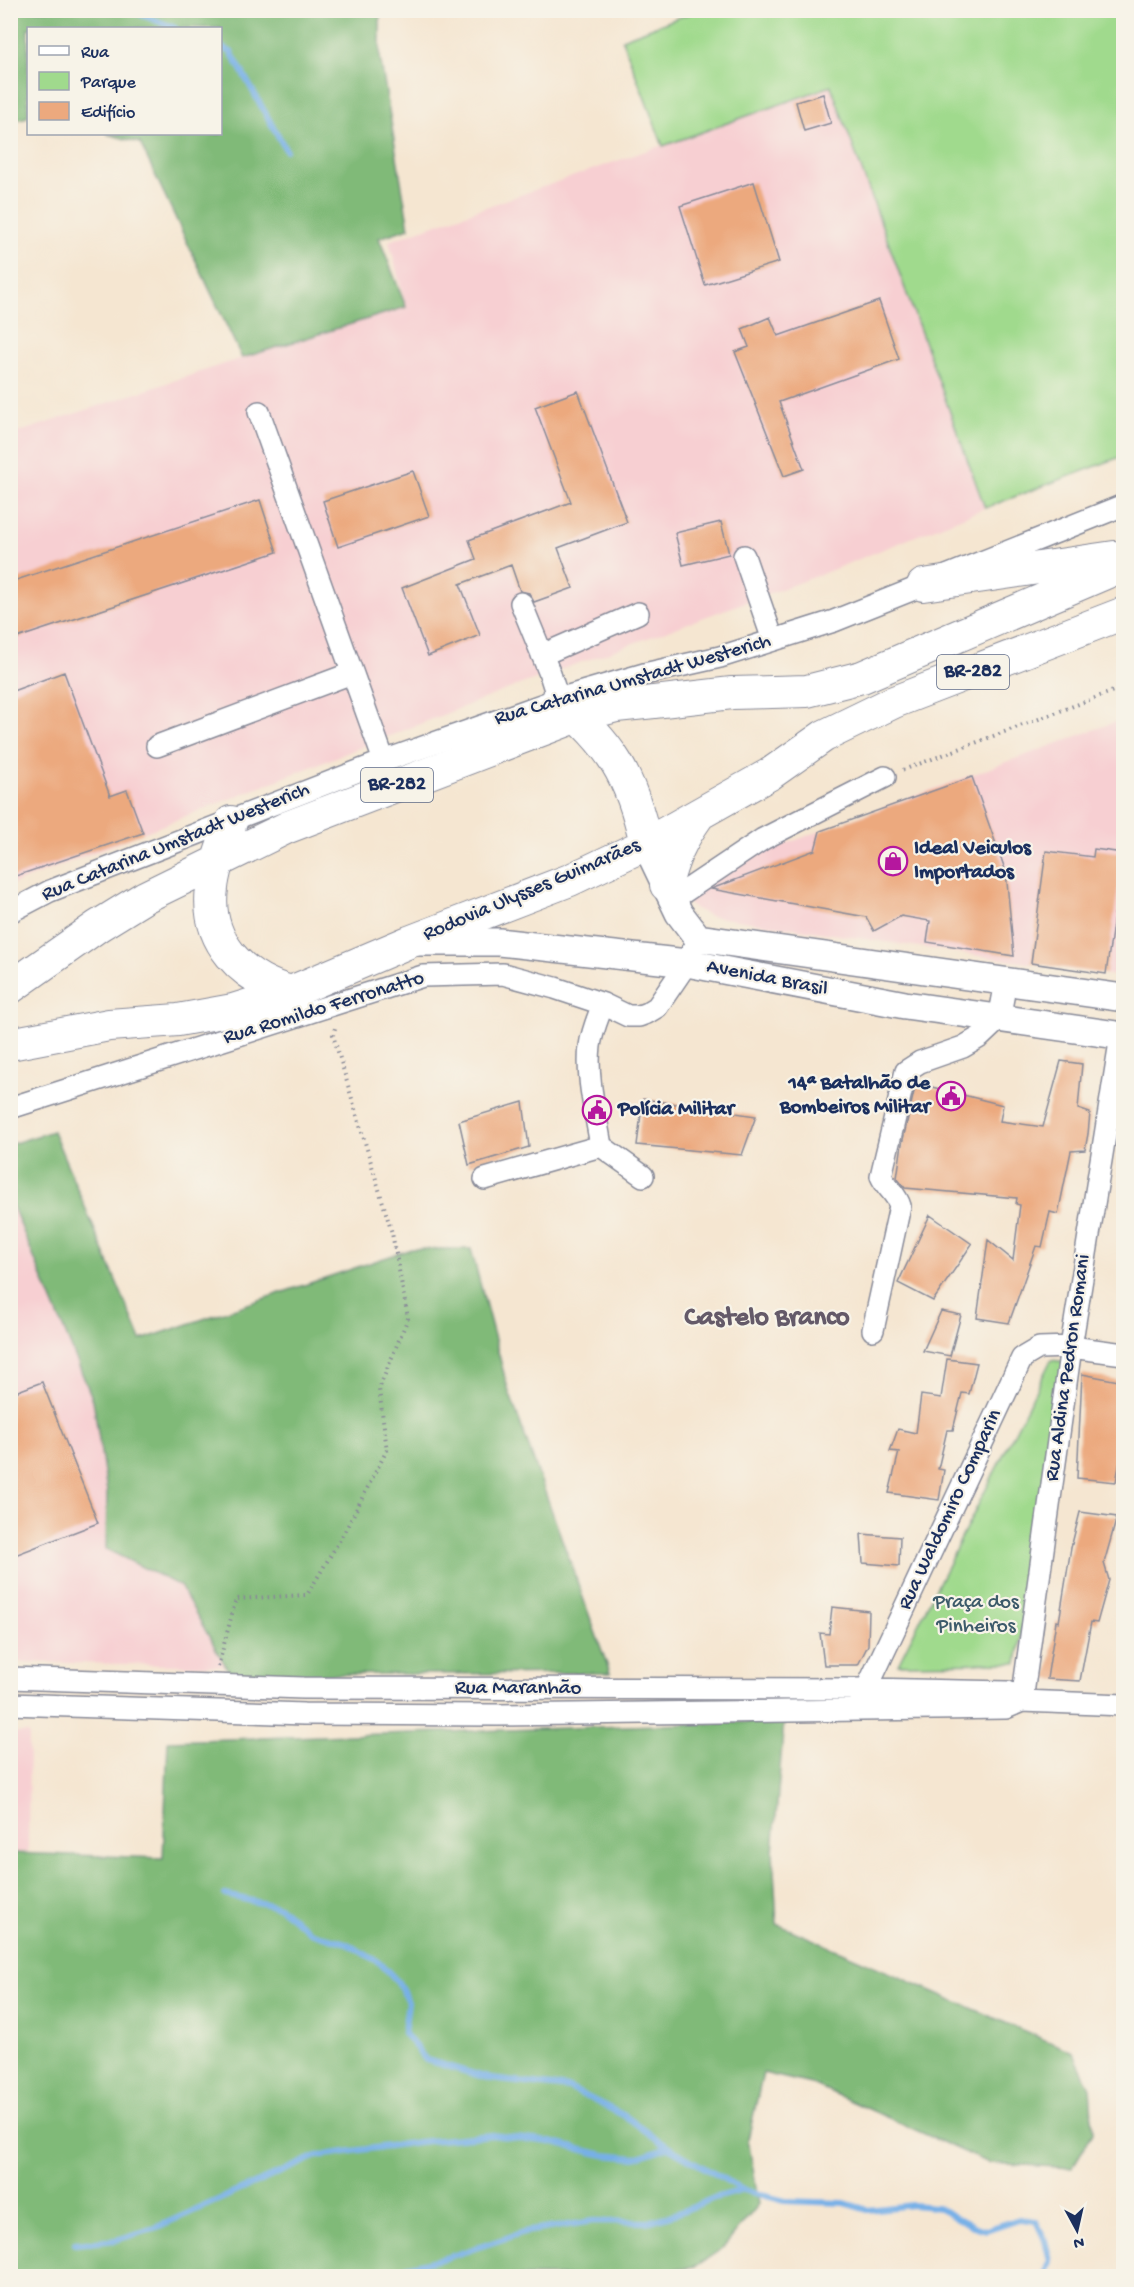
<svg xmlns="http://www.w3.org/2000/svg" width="1134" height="2287" font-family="'Gochi Hand',sans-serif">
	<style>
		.built { fill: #f7cfd2 }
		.green { fill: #a0da8d; stroke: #5e8476; stroke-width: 1.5 }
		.forest { fill: #80ba78; stroke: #4e746b; stroke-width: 1.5 }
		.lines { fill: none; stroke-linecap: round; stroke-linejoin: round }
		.stream { stroke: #77b0e7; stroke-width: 6 }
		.building { fill: #eca97e }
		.minor-casing { stroke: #888a98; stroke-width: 24 }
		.major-casing { stroke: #888a98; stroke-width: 30 }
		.highway-casing { stroke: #888a98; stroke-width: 34 }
		.path { stroke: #888a98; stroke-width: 4; stroke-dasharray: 1.5 4.5; stroke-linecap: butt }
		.minor { stroke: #fff; stroke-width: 21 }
		.major { stroke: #fff; stroke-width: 27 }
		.highway { stroke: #fff; stroke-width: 32 }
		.labels { text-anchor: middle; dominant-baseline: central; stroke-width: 4.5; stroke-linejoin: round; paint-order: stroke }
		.shield { fill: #f7f3e8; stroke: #5d6a87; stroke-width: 1.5 }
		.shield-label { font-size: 20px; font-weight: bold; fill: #1b2f5e }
		.street-label { font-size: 21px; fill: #1b2f5e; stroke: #f7f3e8 }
		.poi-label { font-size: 21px; font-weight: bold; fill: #1b2f5e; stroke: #f7f3e8; text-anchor: start }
		.park-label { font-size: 21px; fill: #3c5a6a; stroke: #f7f3e8 }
		.district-label { font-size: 27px; font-weight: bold; fill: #645a69; stroke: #f7f3e8 }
	</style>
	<rect width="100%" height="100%" fill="#f7f3e8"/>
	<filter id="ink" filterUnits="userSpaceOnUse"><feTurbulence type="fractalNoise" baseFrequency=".0167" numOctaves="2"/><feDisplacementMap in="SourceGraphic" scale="12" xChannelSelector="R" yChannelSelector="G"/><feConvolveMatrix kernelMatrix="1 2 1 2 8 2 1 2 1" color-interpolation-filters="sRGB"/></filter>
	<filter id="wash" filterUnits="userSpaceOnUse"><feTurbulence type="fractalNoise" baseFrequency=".008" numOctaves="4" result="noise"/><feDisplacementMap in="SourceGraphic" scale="24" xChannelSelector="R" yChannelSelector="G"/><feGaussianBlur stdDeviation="1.35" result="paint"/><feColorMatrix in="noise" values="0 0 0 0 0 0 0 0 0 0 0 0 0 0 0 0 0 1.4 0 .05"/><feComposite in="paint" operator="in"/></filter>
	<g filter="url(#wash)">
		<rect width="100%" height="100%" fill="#f5e6d1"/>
		<path class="built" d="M831,86L985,508L822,574L519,685L11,885V435L242,358L406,307L389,241Z
			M1123,719V977L710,916L694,908L683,899L680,883Z
			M10,1188L235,1666L11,1662Z
			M11,1733H29L28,1852H11Z"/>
		<path class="green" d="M696,11H1123V456L985,508L831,86L663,146L622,39Z
			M1051,1360L1066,1362L1017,1663L898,1664Z"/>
		<path class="forest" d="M11,10L380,11V57L409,228L379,238L406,307L242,358L140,143L107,134H220V28H28V117L11,121Z
			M53,1131L141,1340L411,1249H471L508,1389L610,1673L231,1675L180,1586L106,1549L107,1492L93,1400L11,1202V1144Z
			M784,1721L773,1852L777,1924L1073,2052L1090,2088L1093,2133L1072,2168L989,2163L815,2085L763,2073L748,2139L759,2204L723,2248L696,2266L630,2276H11V1853L163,1858L168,1741Z"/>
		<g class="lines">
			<path class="stream" d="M130,10L175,28
				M220,47L231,52L286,150
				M225,1895L279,1907L310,1932L346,1943L380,1963L398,1982L408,2002L404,2033L426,2060L491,2079L569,2088L625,2116L668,2147L743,2190L785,2201L844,2203L868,2210L912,2205L936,2207L973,2226L986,2230L1019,2219L1036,2221L1045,2240L1050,2261L1045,2276
				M75,2244L116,2240L155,2228L317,2156L418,2142L492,2135L550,2142L604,2155L635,2158L668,2147
				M387,2276L407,2267L449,2257L524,2232L593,2221L648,2222L678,2213L714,2198L743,2190"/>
		</g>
		<g id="blocks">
			<path class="building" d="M823,94L831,123L804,131L796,102Z
				M754,182L779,262L705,285L680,206Z
				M879,301L899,359L779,402L804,469L784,476L735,352L749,347L742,329L770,317L778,336Z
				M578,391L627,522L558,548L573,588L534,602L529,593L520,591L511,565L460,584L480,635L428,656L402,588L476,559L469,540L571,502L535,407Z
				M413,471L429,516L338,547L323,501Z
				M260,500L277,552L17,638L10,619V582Z
				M721,522L729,554L683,565L675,533Z
				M64,672L110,796L127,790L143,833L10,878V692Z
				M972,777L1006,872L1014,956L927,942L930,921L901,916L874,931L866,917L711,889L815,850L820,831Z
				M1094,849L1123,853L1106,974L1031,963L1046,851L1093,857Z
				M1061,1061L1082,1064L1078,1109L1090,1113L1088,1134L1085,1150L1071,1151L1058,1214L1050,1212L1042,1247L1036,1246L1009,1323L977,1318L988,1240L1013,1260L1020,1205L1016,1204L1017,1198L905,1188L897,1178L902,1144L916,1083L1003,1105L1000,1121L1043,1127Z
				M643,1099L756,1116L742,1155L637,1145Z
				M523,1102L529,1147L469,1165L459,1121Z
				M930,1215L972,1244L933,1301L898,1283Z
				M941,1311L961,1315L950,1356L923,1351Z
				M947,1359L977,1363L969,1394L962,1393L953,1430H947L938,1469L944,1470L939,1500L889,1493L899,1452L890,1451L898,1429L916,1433L921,1395L941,1398Z
				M1082,1374L1124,1382V1440L1116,1482L1077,1478Z
				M42,1382L98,1523L10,1557V1394Z
				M1080,1512L1117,1517L1104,1563L1109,1580L1097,1623L1091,1622L1080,1681L1047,1679L1056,1621L1059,1622L1071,1548Z
				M861,1534L900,1537L899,1566L863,1563Z
				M832,1607L869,1611L868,1645L858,1665H824L820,1633L829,1634Z"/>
		</g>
	</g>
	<g filter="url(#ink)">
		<use href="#blocks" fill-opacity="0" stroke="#888a98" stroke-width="1.5"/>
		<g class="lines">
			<g class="minor-casing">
				<path id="minor" d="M259,412L384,761
					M744,556L773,640
					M521,603L550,674L558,699
					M542,655L638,613
					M157,746L352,673
					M672,900L763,839L885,777
					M10,912L50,891L384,761L558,699L644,674L720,657L834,621L1124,505
					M603,1004C598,1018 592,1031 590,1046C586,1078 596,1114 601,1146L643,1176
					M10,1108L423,976L503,974L555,988L603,1004L628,1016H639L647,1013L657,1007L687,963L692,951
					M485,1179L601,1146
					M873,1330L900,1206C897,1194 886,1188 881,1176L906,1071L920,1062L963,1047L980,1037L999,1019L1006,982
					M10,1678L303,1688L867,1689L1008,1692L1022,1701
					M861,1701L1022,1358L1039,1348L1071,1347L1124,1354
					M1022,1701L1071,1347L1121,1036
					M10,1704L304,1714L498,1715L1006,1708L1022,1701L1124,1705"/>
			</g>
			<g class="major-casing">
				<path id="major" d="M646,844L679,913L698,938L1124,998
					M416,942H499L687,963L905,1005L1124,1036"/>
			</g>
			<g class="highway-casing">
				<path id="highway" d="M923,585L1114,557
					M558,699C611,744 631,775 646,844
					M231,822C224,843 214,866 212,888C205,942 243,979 291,992
					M666,885C673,857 681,840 698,816
					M10,988L98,926L145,897L288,827L578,716L616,706L654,702L732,693L807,691L862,677L1124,565
					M10,1044L109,1025L178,1020L233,1010L291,992L409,942L570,880L646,844L770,774L824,736L894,702L1124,613"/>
			</g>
			<path class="path" d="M903,770L1124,687
				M218,1667L236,1599L307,1595L344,1533L387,1450L379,1389L408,1318L392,1233L333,1035L336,1025"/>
			<use href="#minor" class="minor"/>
			<use href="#major" class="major"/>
			<use href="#highway" class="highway"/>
		</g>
	</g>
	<defs>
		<g id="shop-ring" transform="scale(1.5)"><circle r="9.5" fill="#f7f3e8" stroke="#b5179e" stroke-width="1.5"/><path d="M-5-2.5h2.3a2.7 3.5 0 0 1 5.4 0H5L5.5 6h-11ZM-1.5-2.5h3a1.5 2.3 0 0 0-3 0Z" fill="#b5179e"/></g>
		<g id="civic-ring" transform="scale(1.5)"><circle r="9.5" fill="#f7f3e8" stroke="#b5179e" stroke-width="1.5"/><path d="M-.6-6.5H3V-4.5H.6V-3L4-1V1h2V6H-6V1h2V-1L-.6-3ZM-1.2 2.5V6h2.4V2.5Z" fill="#b5179e"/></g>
	</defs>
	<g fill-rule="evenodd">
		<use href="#shop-ring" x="893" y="861"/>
		<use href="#civic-ring" x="951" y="1096"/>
		<use href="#civic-ring" x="597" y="1110"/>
	</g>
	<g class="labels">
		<g class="shield">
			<rect x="937" y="655" width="72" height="34" rx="4.5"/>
			<rect x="361" y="768" width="72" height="34" rx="4.5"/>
		</g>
		<g class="shield-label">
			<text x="973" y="672">BR-282</text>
			<text x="397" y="785">BR-282</text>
		</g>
		<g class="street-label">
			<text transform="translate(633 681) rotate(-16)">Rua Catarina Umstadt Westerich</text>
			<text transform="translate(176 843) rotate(-22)">Rua Catarina Umstadt Westerich</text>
			<text transform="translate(532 891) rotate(-23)">Rodovia Ulysses Guimarães</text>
			<text transform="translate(767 979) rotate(11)">Avenida Brasil</text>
			<text transform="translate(324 1009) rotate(-17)">Rua Romildo Ferronatto</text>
			<text transform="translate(1069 1368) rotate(-82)">Rua Aldina Pedron Romani</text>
			<text transform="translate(951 1510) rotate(-65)">Rua Waldomiro Comparin</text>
			<text x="518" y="1689">Rua Maranhão</text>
		</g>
		<g class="poi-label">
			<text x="914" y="849">Ideal Veiculos<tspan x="914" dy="24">Importados</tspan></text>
			<text x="930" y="1084" text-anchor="end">14ª Batalhão de<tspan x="930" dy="24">Bombeiros Militar</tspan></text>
			<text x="618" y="1110">Polícia Militar</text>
		</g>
		<g class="park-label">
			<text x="976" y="1603">Praça dos<tspan x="976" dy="24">Pinheiros</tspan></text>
		</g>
		<g class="district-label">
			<text x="767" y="1319">Castelo Branco</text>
		</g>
	</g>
	<rect width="1134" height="2287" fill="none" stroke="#f7f3e8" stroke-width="36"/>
	<rect x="27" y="27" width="195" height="108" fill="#f7f3e8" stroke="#9fa5b1" stroke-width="1.5"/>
	<rect x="39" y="46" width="30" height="9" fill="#ffffff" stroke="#9fa5b1" stroke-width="1.5"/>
	<text x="81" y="57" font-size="18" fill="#1b2f5e">Rua</text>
	<rect x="39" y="72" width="30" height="18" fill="#a0da8d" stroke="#9fa5b1" stroke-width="1.5"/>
	<text x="81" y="87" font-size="18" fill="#1b2f5e">Parque</text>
	<rect x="39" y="102" width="30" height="18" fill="#eca97e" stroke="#9fa5b1" stroke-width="1.5"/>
	<text x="81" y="117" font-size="18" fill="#1b2f5e">Edifício</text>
	<g transform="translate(1077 2230) rotate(172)" stroke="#f7f3e8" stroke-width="4.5" paint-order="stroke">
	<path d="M0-4.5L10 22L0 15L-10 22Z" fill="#1b2f5e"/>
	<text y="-9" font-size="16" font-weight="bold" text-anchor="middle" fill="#1b2f5e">N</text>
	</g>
</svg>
